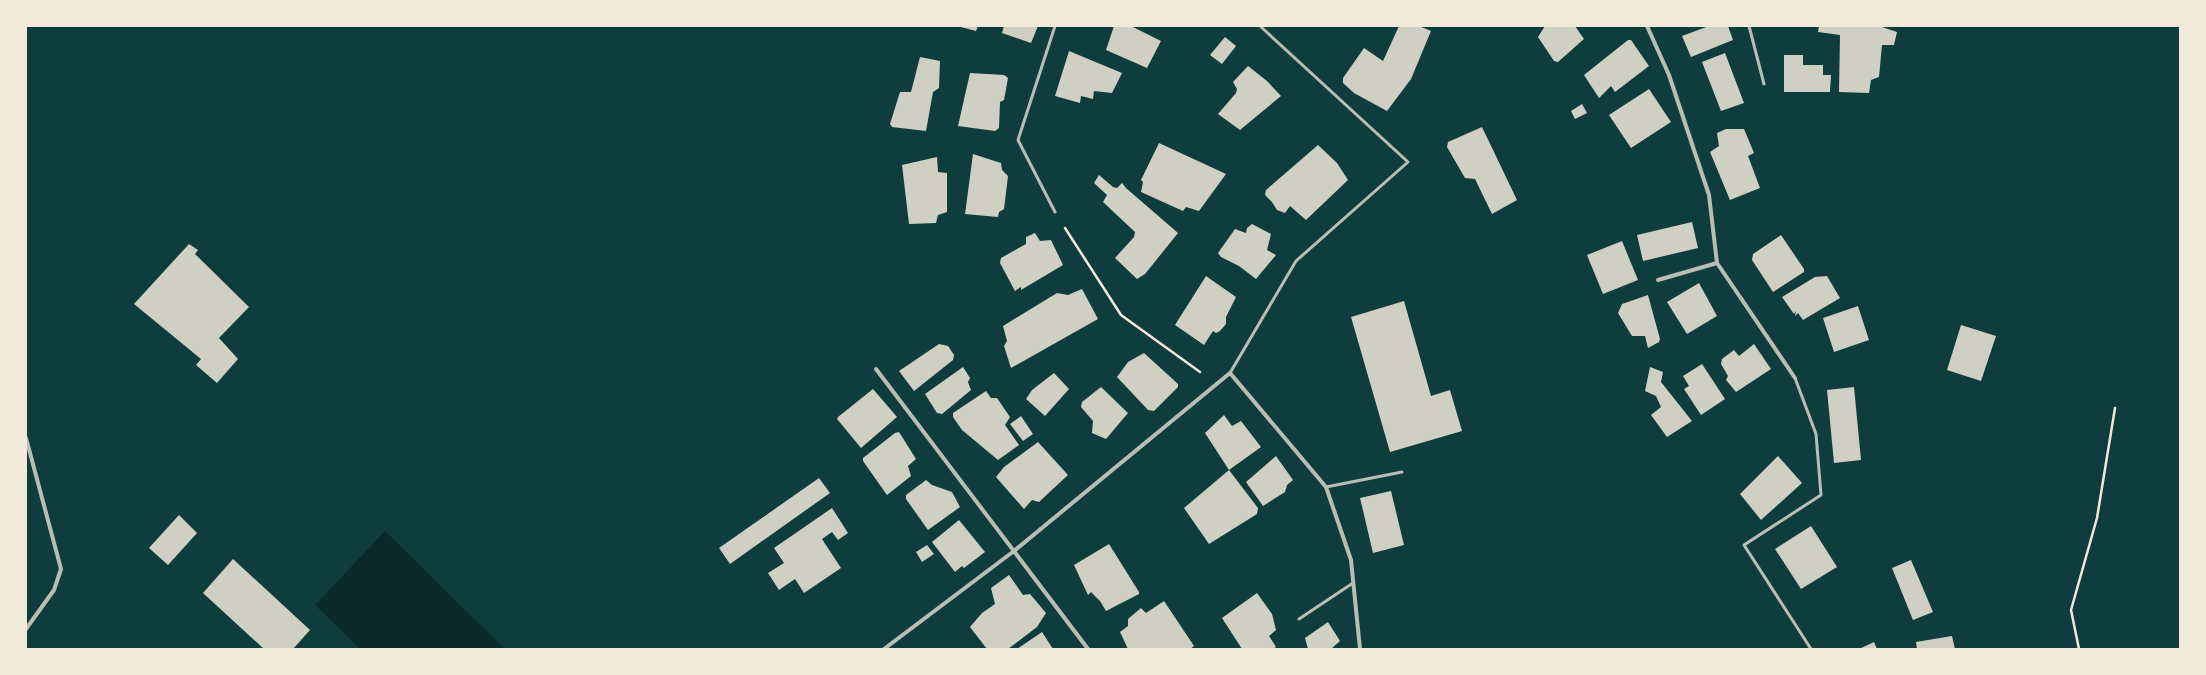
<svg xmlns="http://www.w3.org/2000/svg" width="2206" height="675" font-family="'Source Serif 4',serif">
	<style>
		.water { fill: #0a2a2b }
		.building { fill: #cfcfc3 }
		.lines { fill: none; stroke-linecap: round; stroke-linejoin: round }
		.path { stroke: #f1e9da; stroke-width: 2.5 }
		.service { stroke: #b8beb3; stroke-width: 3 }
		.minor { stroke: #b8beb3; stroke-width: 4 }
	</style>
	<rect width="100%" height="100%" fill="#0f3d3e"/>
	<path class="water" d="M385,531L505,649H360L315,605Z"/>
	<path class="building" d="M957,26H978L976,31Z
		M1004,26H1038L1031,43L1002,33Z
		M1114,26H1131L1161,41L1147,68L1106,50Z
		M1399,26H1419L1431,31L1411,79L1387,111L1354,93L1343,83V78L1364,48L1383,61Z
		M1545,26H1575L1584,39L1558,62L1554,61L1538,37Z
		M1709,26H1728L1733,40L1691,57L1682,36Z
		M1819,26H1879L1897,32L1894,45H1882L1879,77L1871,80L1869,93L1839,92L1840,35L1818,32Z
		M1225,37L1236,46L1222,64L1210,55Z
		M1628,40H1631L1649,66L1615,92L1611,86L1599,98L1584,75Z
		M1069,51L1122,73L1112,93L1094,91L1093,99L1081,96L1080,103L1055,96Z
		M1725,53L1744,103L1721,111L1702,62Z
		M1784,55H1803V65H1823V75H1831L1830,92H1784Z
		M920,57L940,61L939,88L933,92L926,131L892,127L890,124L900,92H911Z
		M1248,66L1267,81L1281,96L1240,130L1218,114L1236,93L1237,89L1233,82Z
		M970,73L1004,75L1008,78L1004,100L1000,102L999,128L995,131L958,126Z
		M1649,89L1671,122L1631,148L1609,115Z
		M1582,104L1587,113L1575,119L1571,111Z
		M1482,127L1517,200L1492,214L1475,179L1465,178L1447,147L1448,142Z
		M1726,129H1744L1754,153L1748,156L1760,188L1730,200L1710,152L1719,146L1717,133Z
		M1159,143L1226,174L1199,211L1186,207L1183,211L1141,192L1143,182L1141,180Z
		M1318,145L1337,163L1348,180L1306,220L1290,206L1285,213L1277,210L1272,202L1265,195L1266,190Z
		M973,154L1001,163L1002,170L1008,176L1004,209L999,212L998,217L965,214Z
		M937,157L938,172L947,173V212L938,215L936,223L909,224L902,165Z
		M1099,175L1113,187L1117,188L1122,183L1126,188L1178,233L1145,274L1137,279L1115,258L1134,237L1135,232L1103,202L1107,195L1094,183Z
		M1692,222L1698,248L1643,261L1637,235Z
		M1252,224L1271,234L1267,250L1276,255L1256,279L1239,266L1221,257L1218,253L1235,229L1246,233L1247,228Z
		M1035,233L1040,241L1051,240L1063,265L1021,290V287L1015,291L1000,263L1001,258L1026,244V237Z
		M1781,235L1804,269V272L1773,292L1752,260L1753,254Z
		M1622,241L1638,280L1603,294L1587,255Z
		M189,244L198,250L195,254L249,307L219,338L238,359L217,383L196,365L201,359L134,304Z
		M1206,276L1236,297L1226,317V324L1220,331L1216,333L1213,331L1204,345L1175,325Z
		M1827,276L1840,298L1803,320L1798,313L1795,316L1796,311L1794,314L1782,297L1815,277Z
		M1699,283L1717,316L1687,334L1667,302Z
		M1082,289L1098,319L1011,368L1004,346L1007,341L1003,326L1057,293L1068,295Z
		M1648,295L1660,339L1659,342L1648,348L1645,336H1632L1618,313L1622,304Z
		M1404,301L1431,396L1450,390L1462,431L1390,452L1351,317Z
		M1858,306L1869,340L1834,352L1823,318Z
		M1961,325L1996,336L1981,381L1947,370Z
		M939,344L948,346L954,355L953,360L914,391L899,371Z
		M1754,344L1771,369L1736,392L1726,380L1728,376L1721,364L1722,359L1734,350L1739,356Z
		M1144,353L1178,384V387L1154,411L1148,410L1117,377L1128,362Z
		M1702,364L1725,399L1701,415L1684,389L1689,386L1683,376Z
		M963,367L970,378L968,382L971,390L942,414L937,413L925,394Z
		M1650,367L1663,372L1661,382L1692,421L1667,437L1651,415L1661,407L1656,396L1645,391Z
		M1054,373L1069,389L1045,416L1026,399L1032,390Z
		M1101,387L1128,413L1106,439L1092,433L1093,421L1081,407L1082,402Z
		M1854,387L1861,460L1834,463L1827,390Z
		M873,389L897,417L861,448L837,419L838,417Z
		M986,391L991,398H997L1010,417L1005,425L1019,445L998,460L962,430L953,417V413Z
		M1224,415L1232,426L1241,421L1261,447L1229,470L1258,508L1257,514L1209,544L1184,508L1229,470L1205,433Z
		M1021,416L1033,434L1023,441L1010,424Z
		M899,432L916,459L908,466L911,476L887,495L863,461V458L895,433Z
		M1038,442L1068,475L1039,502L1032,500L1024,509L996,477L1004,467Z
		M1276,456L1293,480L1287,485L1285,492L1263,506L1246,482Z
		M1778,456L1802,483L1761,520L1740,494Z
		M819,478L830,493L730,564L719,548Z
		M926,480L932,485L952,492L960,507L928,530L906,499V495Z
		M1391,491L1404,545L1373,553L1360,498Z
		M832,508L848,533L838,540L832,532L822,539L841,568L804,593L795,579L779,590L768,573L784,563L774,548Z
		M179,515L197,533L168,565L149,548Z
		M959,520L985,552L964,568L962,566L955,572L932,542Z
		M1811,526L1837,567L1801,589L1775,549Z
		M1109,544L1139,592V594L1106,611L1100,601L1091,592L1088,595L1074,565Z
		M927,545L934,554L922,562L916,552Z
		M233,559L310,630L293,649H264L203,593Z
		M1911,560L1933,612L1913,620L1892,568Z
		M1009,575L1023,595L1030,594L1046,613L1037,627L1008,649H987L970,627L982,613L995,604L991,588Z
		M1257,593L1272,614L1276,630L1269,636L1276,647L1273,649H1242L1222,618Z
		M1164,601L1194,646L1190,649H1128L1120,632L1128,626V619L1141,608L1146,613Z
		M1328,622L1340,641L1331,649H1308L1305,638Z
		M1042,632L1053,649H1017Z
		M1952,636L1955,649H1917L1916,642Z
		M1874,642L1877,649H1859Z"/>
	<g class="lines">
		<path class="path" d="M1065,228L1121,315L1200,372
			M2079,649L2071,610L2097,518L2115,408"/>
		<path class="service" d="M1055,26L1018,140L1055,212
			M1749,26L1764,84
			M1230,373L1296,261L1408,162L1260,26
			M1795,378L1816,434L1821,495L1744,545L1811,649
			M1326,487L1402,472
			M1299,619L1353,583"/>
		<path class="minor" d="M1647,26L1669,75L1709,195L1717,263L1795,378
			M1658,280L1717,263
			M876,369L1088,649
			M26,438L61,569L54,590L26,629
			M884,649L1014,551L1230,373L1326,487L1351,560L1360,649"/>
	</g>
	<rect width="2206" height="675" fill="none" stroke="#f1e9da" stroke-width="54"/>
</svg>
